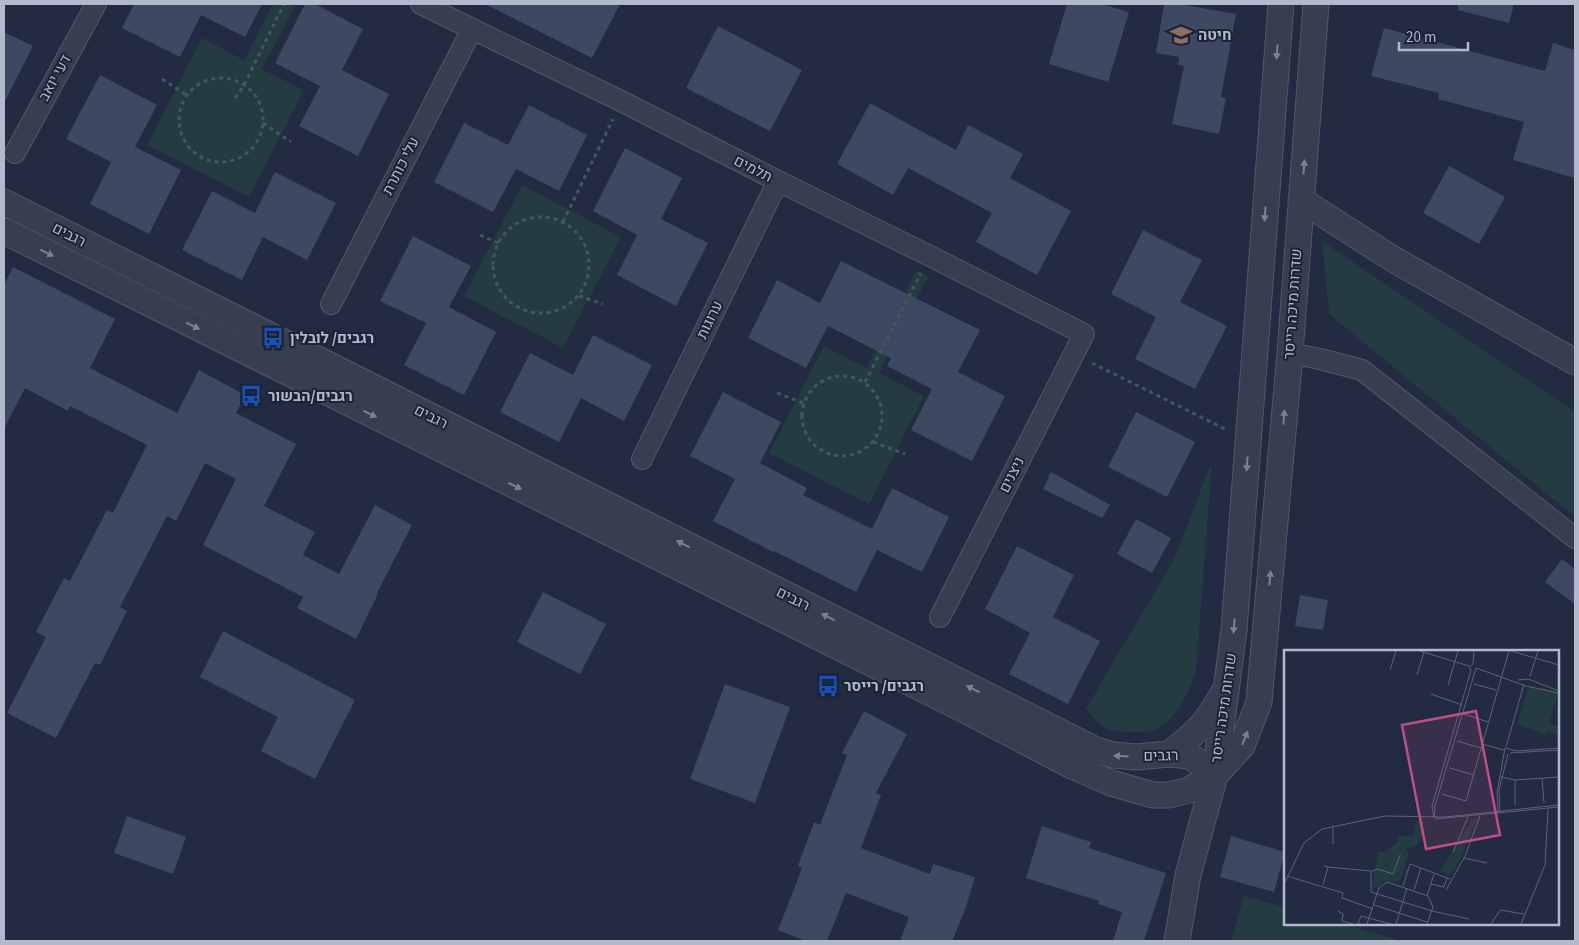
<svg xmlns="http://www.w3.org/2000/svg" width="1579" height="945" font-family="'Source Sans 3',Heebo,sans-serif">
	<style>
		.green { fill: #243b42 }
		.building { fill: #3d4861 }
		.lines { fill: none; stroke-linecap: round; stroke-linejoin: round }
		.minor-casing { stroke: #51596b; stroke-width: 22 }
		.tertiary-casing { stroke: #51596b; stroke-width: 27 }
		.path { stroke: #42585f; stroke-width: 3; stroke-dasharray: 4 4; stroke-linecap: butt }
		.minor { stroke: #363e50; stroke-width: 20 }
		.tertiary { stroke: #363e50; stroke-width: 25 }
		.oneway { fill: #7a8294 }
		.labels { text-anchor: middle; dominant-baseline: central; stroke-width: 4; stroke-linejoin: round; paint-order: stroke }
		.poi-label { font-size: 15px; font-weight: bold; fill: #b2b9cb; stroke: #1b2335; text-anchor: start }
		.street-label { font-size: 15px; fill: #b2b9cb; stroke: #1b2335 }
		.inset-road { fill: none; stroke: #5c6478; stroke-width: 1 }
		.view { fill: #bc5082; fill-opacity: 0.15; stroke: #bc5082; stroke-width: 2.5 }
		.inset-edge { fill: none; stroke: #b2b9cb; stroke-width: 2.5 }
	</style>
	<rect width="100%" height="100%" fill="#222b41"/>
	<path class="green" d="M273,4H296L262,69L304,90L249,197L147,145L202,38L244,60Z
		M522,185L621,237L563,348L464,296Z
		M1322,241L1575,412V517L1329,314Z
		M916,270L928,277L879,373L924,396L869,504L769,453L824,346L866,368Z
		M1212,461L1196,672C1187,696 1175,726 1147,732C1142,733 1136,732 1131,732C1104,731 1104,729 1086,709L1174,559Z
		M1244,896L1285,907V924H1342L1396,939L1397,941H1231Z"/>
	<path class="building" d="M134,4H262L245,37L201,15L180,57L122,28Z
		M305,4H315L363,29L342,70L389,94L358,156L299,126L320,86L275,63Z
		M485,4H620L592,58Z
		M1067,4H1101L1129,12L1108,82L1049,64Z
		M1164,4H1179L1236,14L1221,97L1226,98L1219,134L1172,124L1184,66L1178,65L1179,57L1156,53Z
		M1458,4H1514L1509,23L1458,10Z
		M718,26L802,70L770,131L686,88Z
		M1384,28L1545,71L1553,43L1575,50V178L1513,160L1524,122L1438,99L1439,93L1371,76Z
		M4,32L33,46L4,103Z
		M100,75L157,105L135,147L181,170L149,234L90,204L111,162L66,139Z
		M870,103L956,150L968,125L1023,154L1010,178L1071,211L1037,275L976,242L992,213L908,168L893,195L837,164Z
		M529,105L587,135L559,191L516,169L493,212L434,182L464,123L508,145Z
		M625,148L682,178L661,219L708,243L676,306L617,275L637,235L593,211Z
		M1449,166L1505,197L1479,244L1423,213Z
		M275,172L336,203L307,260L263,237L242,280L182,250L212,191L255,213Z
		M1143,230L1202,260L1180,302L1227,326L1195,389L1135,359L1156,317L1111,294Z
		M413,236L471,266L449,307L496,332L464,395L404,365L426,323L380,301Z
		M841,261L980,330L958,372L1005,396L972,461L911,430L932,389L887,366L891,358L828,326L806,368L748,338L777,280L820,303Z
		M13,267L115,319L90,368L177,413L199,370L245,395L236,413L296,444L264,506L315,532L303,555L339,574L375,505L412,525L377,593L378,594L356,639L297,608L303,597L203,545L236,479L205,463L176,521L167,516L120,607L127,611L100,665L95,663L56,738L7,713L46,637L36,632L64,578L70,581L107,510L113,513L147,445L70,406L68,411L25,388L4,429V285Z
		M593,335L652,365L624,421L581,398L559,442L500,412L530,353L573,375Z
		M723,392L781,422L760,463L807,488L803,495L872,529L892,488L949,517L922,572L877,550L856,592L774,551L773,552L713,521L735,479L690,456Z
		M1136,412L1195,442L1167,497L1108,467Z
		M1051,472L1110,505L1102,518L1043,489Z
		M1136,519L1171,538L1152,573L1117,554Z
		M1017,546L1074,575L1053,617L1100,641L1068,704L1009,674L1030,633L985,609Z
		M1562,559L1575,569V604L1545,582Z
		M543,592L606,624L580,674L517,642Z
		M1300,595L1328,600L1323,630L1295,626Z
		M223,631L355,700L315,779L261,751L278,717L200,677Z
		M725,684L790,707L755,803L690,779Z
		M864,711L907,734L876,793L881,795L861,848L930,874L933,864L975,877L965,910L952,941H900L909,917L846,893L827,941H806L778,930L802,868L798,866L814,822L820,825L847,755L842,753Z
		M127,816L186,837L173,874L114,853Z
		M1042,826L1091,842L1089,848L1166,873L1144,941H1113L1122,912L1098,904L1099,901L1026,878Z
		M1231,836L1285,852L1274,892L1220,877Z"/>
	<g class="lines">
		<g class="minor-casing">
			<path id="minor" d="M421,4L621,101L778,181L930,256L1084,334L940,617
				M15,153L96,4
				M331,304L472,29
				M1290,353L1320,359L1362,370L1575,538
				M642,459L778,181"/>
		</g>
		<g class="tertiary-casing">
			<path id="tertiary" d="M1301,200L1393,259L1575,362
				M4,202L1096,750L1113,755L1137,757L1169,754L1190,756L1215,775
				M4,231L961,708L1070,765L1111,783L1153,795H1169L1189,790L1215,775L1242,746L1259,702L1290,353L1316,4
				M1169,754C1194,735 1207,723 1222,695
				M1177,941L1188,875L1215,775L1234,630L1281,4"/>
		</g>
		<path class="path" d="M179 120a42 42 0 1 1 84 0a42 42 0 1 1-84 0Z
			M162,79L188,96
			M235,98L244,85L284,4
			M263,123L291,142
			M493 265a48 48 0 1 1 96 0a48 48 0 1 1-96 0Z
			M563,222L613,119
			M480,235L498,243
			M579,296L603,304
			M1092,363L1225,429
			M802 416a40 40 0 1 1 80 0a40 40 0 1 1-80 0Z
			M865,382L921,273
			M777,393L803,403
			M873,442L905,454"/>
		<use href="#minor" class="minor"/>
		<use href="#tertiary" class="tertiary"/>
	</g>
	<defs><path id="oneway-solid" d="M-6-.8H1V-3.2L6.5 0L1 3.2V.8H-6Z" transform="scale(1.25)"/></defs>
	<g class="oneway">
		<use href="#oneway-solid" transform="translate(1277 52) rotate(94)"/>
		<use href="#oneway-solid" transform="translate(1304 167) rotate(-86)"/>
		<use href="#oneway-solid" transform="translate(1265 214) rotate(94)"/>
		<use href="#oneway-solid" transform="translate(47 253) rotate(26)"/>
		<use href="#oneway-solid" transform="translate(193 326) rotate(26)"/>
		<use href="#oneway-solid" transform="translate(370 414) rotate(26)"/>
		<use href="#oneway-solid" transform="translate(1284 417) rotate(-85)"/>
		<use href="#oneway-solid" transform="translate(1247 464) rotate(94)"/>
		<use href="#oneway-solid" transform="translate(515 486) rotate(26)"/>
		<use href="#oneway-solid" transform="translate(683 544) rotate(-153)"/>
		<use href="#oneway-solid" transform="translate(1270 578) rotate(-85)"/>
		<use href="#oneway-solid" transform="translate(828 617) rotate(-153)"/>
		<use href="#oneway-solid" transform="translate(1234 626) rotate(95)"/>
		<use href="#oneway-solid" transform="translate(973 689) rotate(-153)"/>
		<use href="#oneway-solid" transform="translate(1245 738) rotate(-68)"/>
		<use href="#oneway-solid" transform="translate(1121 756) rotate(-176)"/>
	</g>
	<defs>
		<g id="school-bare" transform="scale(1.725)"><path d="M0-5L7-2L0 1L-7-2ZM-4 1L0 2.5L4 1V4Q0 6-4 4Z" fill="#8d6e63" stroke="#1b2335" stroke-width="2.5" paint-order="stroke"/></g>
		<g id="bus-bare" transform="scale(1.725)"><path d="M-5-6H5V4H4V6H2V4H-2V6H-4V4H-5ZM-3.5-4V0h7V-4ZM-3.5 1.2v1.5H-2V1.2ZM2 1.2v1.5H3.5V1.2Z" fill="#1a4fb4" stroke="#1b2335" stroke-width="2.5" paint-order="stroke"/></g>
	</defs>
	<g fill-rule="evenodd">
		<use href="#school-bare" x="1181" y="35"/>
		<use href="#bus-bare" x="273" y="338"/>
		<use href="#bus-bare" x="251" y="396"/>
		<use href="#bus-bare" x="828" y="686"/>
	</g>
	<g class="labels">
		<g class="poi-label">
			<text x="1198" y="35">חיטה</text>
			<text x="290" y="338">רגבים/ לובלין</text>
			<text x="268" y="396">רגבים/הבשור</text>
			<text x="844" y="686">רגבים/ רייסר</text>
		</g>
		<g class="street-label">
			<text transform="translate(55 78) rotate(-61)">דעי יואב</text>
			<text transform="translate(401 166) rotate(-63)">עלי כותרת</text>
			<text transform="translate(753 169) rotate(27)">תלמים</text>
			<text transform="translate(69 235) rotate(27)">רגבים</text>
			<text transform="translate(1293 304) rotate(-86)">שדרות מיכה רייסר</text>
			<text transform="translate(710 320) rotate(-64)">ערוגות</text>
			<text transform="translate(431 417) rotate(27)">רגבים</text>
			<text transform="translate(1012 475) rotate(-63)">ניצנים</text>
			<text transform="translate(793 599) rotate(27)">רגבים</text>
			<text transform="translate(1224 708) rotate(-82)">שדרות מיכה רייסר</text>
			<text transform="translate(1161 756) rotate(-1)">רגבים</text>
		</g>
	</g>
	<g transform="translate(1284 650)">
		<rect width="275" height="275" fill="#222b41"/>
		<path d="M245,36L274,43L265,74L275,76V85L263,81L262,85L233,74ZM193,168L174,214L165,226L156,221L188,170ZM132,171L141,172L140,184L132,196L121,199L125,202L116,231H99L93,239L88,237L94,202H101L113,193L115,186L130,185Z" fill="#243b42"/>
		<path class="inset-road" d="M136,1L185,16M227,1L275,15M192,18L242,36L275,43M106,20L112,1M187,20L185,17L189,14L190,1M133,25L140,2M246,26L254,1M234,30L244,29L275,41M190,34L212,40M164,35L174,1M147,44L178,55M180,64L204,72M173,91L197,98M198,94L220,100M222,97L240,34M226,103L275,100M166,118L190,125M217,127L231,130L275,127M258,128L260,153M231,130V155M158,144L182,151L225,1M214,162L213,143L221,98L233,101L275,98M216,162L215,140L224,104M150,168L151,156L192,18M150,168L148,156L187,20M151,169L275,157M49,176V194M169,202L184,167M180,208L203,213M44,217L87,221V242L148,261L185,269M88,221L94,219L109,224L116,205M3,226L59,243L58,248L89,259M0,234L20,193L38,179L101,166L161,167L275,155M147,234L160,237L163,228M39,235L44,217L40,216M119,236L126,214L166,229M130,240L137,218M162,240L181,206L196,166M143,246L150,224M90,255L143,272M54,261L59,264L58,271L69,274M74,274L77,266L107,274M83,274L95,238L103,232L144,246L149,257L143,274M112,274L123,238M207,274L216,260L240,264M237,274L261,215L264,159"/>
		<path class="view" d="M192,61L216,185L142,199L118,75Z"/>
		<rect width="275" height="275" class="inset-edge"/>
	</g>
	<rect width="1579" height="945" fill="none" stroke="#b2b9cb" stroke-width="10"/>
	<path d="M1399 42v8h69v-8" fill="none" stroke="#b2b9cb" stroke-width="2.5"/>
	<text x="1406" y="42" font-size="15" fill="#b2b9cb" stroke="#1b2335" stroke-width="4" paint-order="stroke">20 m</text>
</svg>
